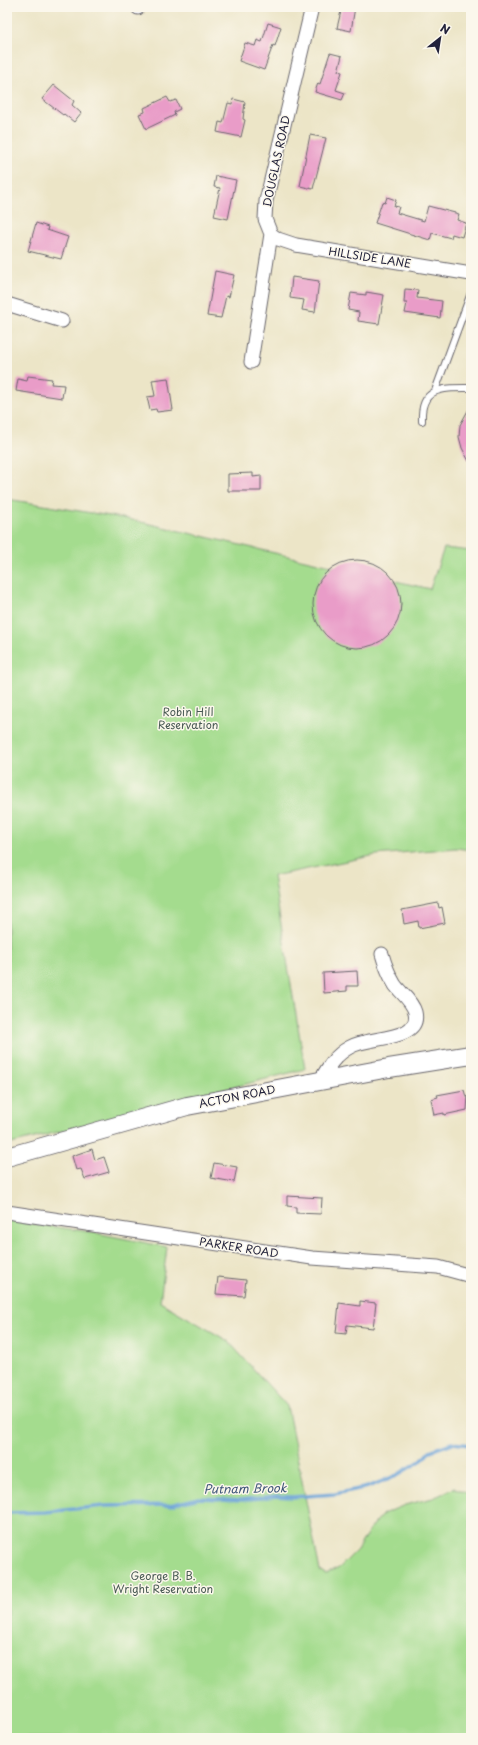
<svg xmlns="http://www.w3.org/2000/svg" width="478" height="1745" font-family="'Playpen Sans',sans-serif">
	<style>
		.green { fill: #a4dc8e; stroke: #637f64 }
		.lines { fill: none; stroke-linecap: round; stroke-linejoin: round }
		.stream { stroke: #68a1d7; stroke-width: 3.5 }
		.building { fill: #e99cc8 }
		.lane-casing { stroke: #69666c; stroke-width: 8 }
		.street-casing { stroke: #69666c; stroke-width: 15 }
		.secondary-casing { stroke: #69666c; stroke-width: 20 }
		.lane { stroke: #fff; stroke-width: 6 }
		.street { stroke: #fff; stroke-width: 13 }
		.secondary { stroke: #fff; stroke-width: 18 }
		.labels { text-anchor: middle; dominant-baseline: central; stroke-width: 3; stroke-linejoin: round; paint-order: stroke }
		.street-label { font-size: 11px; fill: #22223b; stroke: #fbf7ec }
		.park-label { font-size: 11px; fill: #495a54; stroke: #fbf7ec }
		.water-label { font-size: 12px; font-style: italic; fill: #3e5579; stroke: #fbf7ec }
	</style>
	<rect width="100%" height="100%" fill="#fbf7ec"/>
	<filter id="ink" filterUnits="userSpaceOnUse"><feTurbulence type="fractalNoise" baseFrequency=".025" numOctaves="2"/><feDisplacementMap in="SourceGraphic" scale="8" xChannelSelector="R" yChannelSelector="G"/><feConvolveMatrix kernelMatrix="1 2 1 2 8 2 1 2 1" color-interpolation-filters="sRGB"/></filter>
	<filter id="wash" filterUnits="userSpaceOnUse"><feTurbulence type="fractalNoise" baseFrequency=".012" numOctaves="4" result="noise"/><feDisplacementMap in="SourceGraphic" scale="16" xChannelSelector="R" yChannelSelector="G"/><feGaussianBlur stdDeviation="0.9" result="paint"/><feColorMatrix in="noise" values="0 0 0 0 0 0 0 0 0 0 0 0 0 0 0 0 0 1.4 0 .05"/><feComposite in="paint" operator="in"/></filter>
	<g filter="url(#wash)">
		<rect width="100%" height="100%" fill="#ece5c7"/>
		<path class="green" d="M7,499L128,519L430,589L444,548L471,551V850L456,848L376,855L273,876L305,1069L7,1145Z
			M7,1220L91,1232L167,1247L160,1302L228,1341L287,1406L320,1571L326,1574L339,1568L357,1550L370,1529L383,1514L405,1505L433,1498L455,1488L471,1494V1738H7Z"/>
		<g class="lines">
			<path class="stream" d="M7,1513L45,1512L104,1506L170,1505L199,1498L242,1500L276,1496L291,1497L335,1494L368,1487L397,1475L422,1460L430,1451L452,1443L471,1445"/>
		</g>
		<g id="blocks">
			<path class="building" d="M342,7H355L351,31L337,28Z
				M268,23L281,27L275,46L273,45L264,70L239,61L245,43L255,46L257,40L262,42Z
				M330,53L342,56L338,71L342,72L336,90L345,93L342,100L315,92L318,83L320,84Z
				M54,85L74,101L72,105L81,113L74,122L64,114L63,115L42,99Z
				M167,97L170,102L176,100L180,109L174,112L175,115L146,129L139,114L145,112L144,108Z
				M233,99L245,102L243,119L245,120L241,137L217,132L219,122L223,123L228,103L232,104Z
				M310,135L326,138L313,189L300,186Z
				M216,176L236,180L228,219L214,216L220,188L214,187Z
				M387,197L396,200L394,206L399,207L397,213L424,221L428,206L459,214L457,220L466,223L462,237L452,234L451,238L432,233L430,240L375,223L382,202L385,203Z
				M36,223L48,227L47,230L68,237L61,259L28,251Z
				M215,271L234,275L229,297L226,296L221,318L207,316Z
				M292,277L319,281L315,312L302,310L304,300L290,298Z
				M405,289L418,290L417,298L442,301L440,318L405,313L407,303H404Z
				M366,292L384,295L379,324L358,321L359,312L348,310L351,293L366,295Z
				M28,376L52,379L51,384L64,385L62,398L16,391L18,379L27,381Z
				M168,378L173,410L157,412L156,409L150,410L147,397L155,396L152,380Z
				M471,405V465L462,448L459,437L460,425Z
				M253,473V477L261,476V491H228V474Z
				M313 604a44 44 0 1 1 88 0a44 44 0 1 1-88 0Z
				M438,903L439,908L442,907L445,923L419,928L418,921L404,924L402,910Z
				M357,971L358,986H347V991L324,993L323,973Z
				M464,1090L466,1097L468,1096L467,1110L444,1115V1113L434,1115L431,1099L438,1097L437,1095Z
				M92,1149L95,1160L104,1157L109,1172L85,1179L81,1169L76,1170L72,1156Z
				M214,1163L237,1167L234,1182L211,1178Z
				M287,1196L322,1198L321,1214L296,1213V1207L287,1206Z
				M218,1277L246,1280L244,1296L216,1294Z
				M360,1301L376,1303L373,1328L347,1325L346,1334L336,1333L339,1303L360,1306Z"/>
		</g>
	</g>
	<g filter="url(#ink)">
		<use href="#blocks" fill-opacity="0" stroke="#69666c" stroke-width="1"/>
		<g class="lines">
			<g class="lane-casing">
				<path id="lane" d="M435,391L471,293
					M422,421C420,386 444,388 471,388"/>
			</g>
			<g class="street-casing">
				<path id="street" d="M138,8V7
					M271,234L278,239L296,245L471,274
					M7,304L62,321
					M251,362L271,234L265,219L266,201L312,7
					M320,1081C328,1067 335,1055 350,1047C367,1036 422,1042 415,1012C412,1001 401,993 395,985C389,975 385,965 382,954
					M7,1212L312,1258L438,1267L471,1276"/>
			</g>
			<g class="secondary-casing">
				<path id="secondary" d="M7,1157L187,1106L389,1068L471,1055"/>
			</g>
			<use href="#lane" class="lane"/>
			<use href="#street" class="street"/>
			<use href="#secondary" class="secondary"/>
		</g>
	</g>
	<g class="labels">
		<g class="street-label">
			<text transform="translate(276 161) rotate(-78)">DOUGLAS ROAD</text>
			<text transform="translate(370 257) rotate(9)">HILLSIDE LANE</text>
			<text transform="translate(237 1096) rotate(-11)">ACTON ROAD</text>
			<text transform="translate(239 1247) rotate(9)">PARKER ROAD</text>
		</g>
		<g class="park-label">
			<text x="188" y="711">Robin Hill<tspan x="188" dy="13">Reservation</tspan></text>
			<text x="163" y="1575">George B. B.<tspan x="163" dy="13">Wright Reservation</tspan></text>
		</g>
		<g class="water-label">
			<text transform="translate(245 1488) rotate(-1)">Putnam Brook</text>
		</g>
	</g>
	<rect width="478" height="1745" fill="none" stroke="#fbf7ec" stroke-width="24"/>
	<g transform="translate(440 38) rotate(30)" stroke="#fbf7ec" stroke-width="3" paint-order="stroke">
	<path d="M0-3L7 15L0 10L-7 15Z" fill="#22223b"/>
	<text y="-6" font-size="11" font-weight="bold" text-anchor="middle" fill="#22223b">N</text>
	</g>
</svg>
